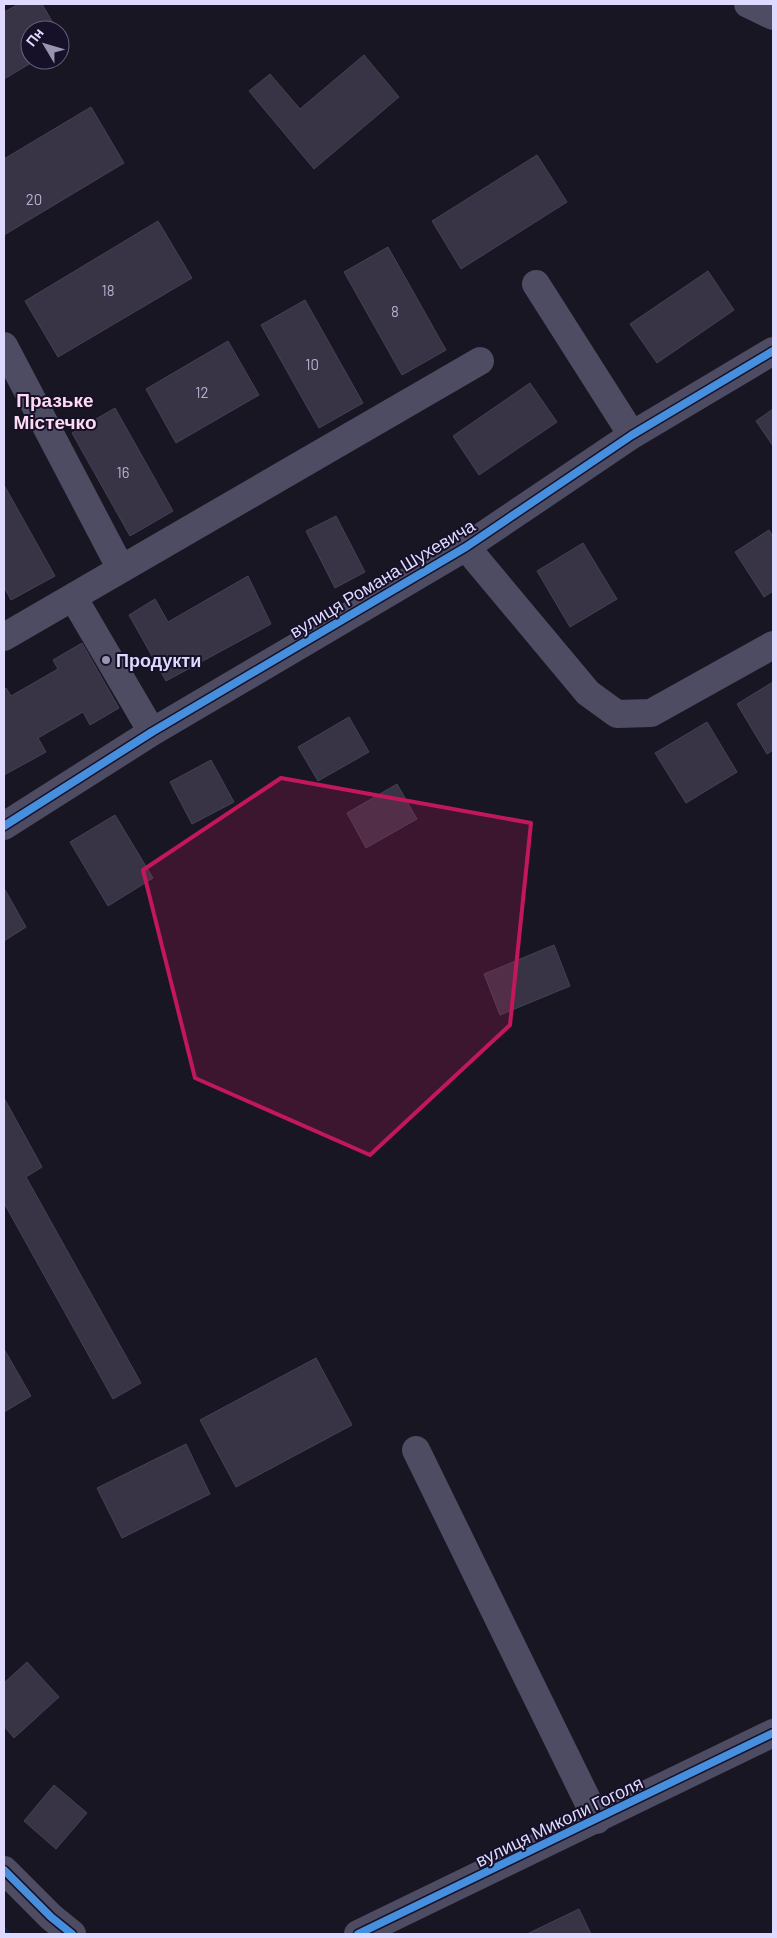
<svg xmlns="http://www.w3.org/2000/svg" width="777" height="1938" font-family="Barlow,sans-serif">
	<style>
		.lines { fill: none; stroke-linecap: round; stroke-linejoin: round }
		.stream { stroke: #102146; stroke-width: 9 }
		.building { fill: #383445; stroke: #454156 }
		.minor { stroke: #4e4c63; stroke-width: 28 }
		.cycleway-casing { stroke: #161128; stroke-width: 11 }
		.cycleway { stroke: #468fdf; stroke-width: 8 }
		.marked { fill: #c2185b; fill-opacity: 0.2; stroke: #c2185b; stroke-width: 4; stroke-linejoin: round }
		.poi-dot { fill: #9995b1; stroke: #161128; stroke-width: 2 }
		.labels { text-anchor: middle; dominant-baseline: central; stroke-width: 4; stroke-linejoin: round; paint-order: stroke }
		.number-label { font-size: 15px; fill: #b4b0d0 }
		.street-label { font-size: 18px; fill: #ded9fe; stroke: #161128 }
		.poi-label { font-size: 18px; font-weight: bold; fill: #ded9fe; stroke: #161128; text-anchor: start }
		.neighbourhood-label { font-size: 19px; font-weight: bold; fill: #fedbf0; stroke: #161128 }
	</style>
	<rect width="100%" height="100%" fill="#191623"/>
	<g class="lines">
		<path class="stream" d="M4,1932L6,1934"/>
	</g>
	<path class="building" d="M19,4H42L57,30H30V60H36L4,79V12Z
		M364,55L399,97L314,169L249,91L270,74L300,109Z
		M91,107L124,163L4,235V159Z
		M537,155L567,202L461,269L432,221Z
		M158,221L192,278L58,357L25,301Z
		M388,247L446,350L402,375L344,272Z
		M708,271L734,310L657,363L630,324Z
		M305,300L363,403L319,428L261,325Z
		M228,341L259,395L176,443L146,389Z
		M530,383L557,422L479,475L453,436Z
		M115,408L173,511L130,536L72,433Z
		M773,409V446L756,421Z
		M4,485L55,576L11,600L4,587Z
		M336,516L365,572L335,588L306,531Z
		M769,530L773,537V591L764,597L735,552Z
		M583,543L617,599L570,627L537,571Z
		M248,576L271,624L166,681L129,615L155,599L168,622Z
		M82,643L119,708L90,725L83,712L38,738L46,752L4,775V689L6,688L11,696L58,669L53,660Z
		M773,682V750L767,754L737,704Z
		M349,717L369,752L318,781L298,747Z
		M707,722L737,772L686,803L655,753Z
		M211,760L234,802L192,824L170,782Z
		M397,784L417,819L366,848L347,813Z
		M115,815L153,878L108,906L70,842Z
		M4,888L26,927L4,941Z
		M554,945L570,986L500,1015L484,974Z
		M4,1098L42,1167L26,1177L141,1383L113,1399L4,1203Z
		M4,1349L31,1396L4,1412Z
		M316,1358L352,1425L236,1487L200,1420Z
		M186,1444L210,1494L122,1538L97,1488Z
		M27,1662L59,1697L14,1738L4,1726V1683Z
		M54,1785L87,1813L56,1849L24,1821Z
		M579,1909L591,1934H527Z"/>
	<g class="lines">
		<path class="minor" d="M748,4L773,16
			M536,284L632,435
			M4,346L121,569
			M466,547L588,693L617,714L651,713L773,645
			M73,597L152,732
			M4,637L480,361
			M4,826L152,732L466,547L632,435L773,351
			M416,1450L597,1820
			M4,1870L51,1917L72,1934
			M358,1934L773,1733"/>
		<g class="cycleway-casing">
			<path id="cycleway" d="M4,826L152,732L466,547L632,435L773,351
				M4,1870L51,1917L72,1934
				M358,1934L773,1733"/>
		</g>
		<use href="#cycleway" class="cycleway"/>
	</g>
	<path class="marked" d="M281,778L531,823L510,1025L370,1155L195,1078L143,870Z"/>
	<circle class="poi-dot" cx="106" cy="660" r="5"/>
	<g class="labels">
		<g class="number-label">
			<text x="34" y="199">20</text>
			<text x="108" y="290">18</text>
			<text x="395" y="311">8</text>
			<text x="312" y="364">10</text>
			<text x="202" y="392">12</text>
			<text x="123" y="472">16</text>
		</g>
		<g class="street-label">
			<text transform="translate(382 578) rotate(-31)">вулиця Романа Шухевича</text>
			<text transform="translate(559 1821) rotate(-26)">вулиця Миколи Гоголя</text>
		</g>
		<g class="poi-label">
			<text x="116" y="660">Продукти</text>
		</g>
		<g class="neighbourhood-label">
			<text x="55" y="399">Празьке<tspan x="55" dy="22">Містечко</tspan></text>
		</g>
	</g>
	<rect width="777" height="1938" fill="none" stroke="#ded9fe" stroke-width="10"/>
	<g transform="translate(45 45) rotate(308)"><circle r="24" fill="#161128" stroke="#66617e"/>
	<path d="M0-4L9 19L0 12L-9 19Z" fill="#9995b1"/>
	<text y="-8" font-size="14" font-weight="bold" text-anchor="middle" fill="#ded9fe">Пн</text>
	</g>
</svg>
